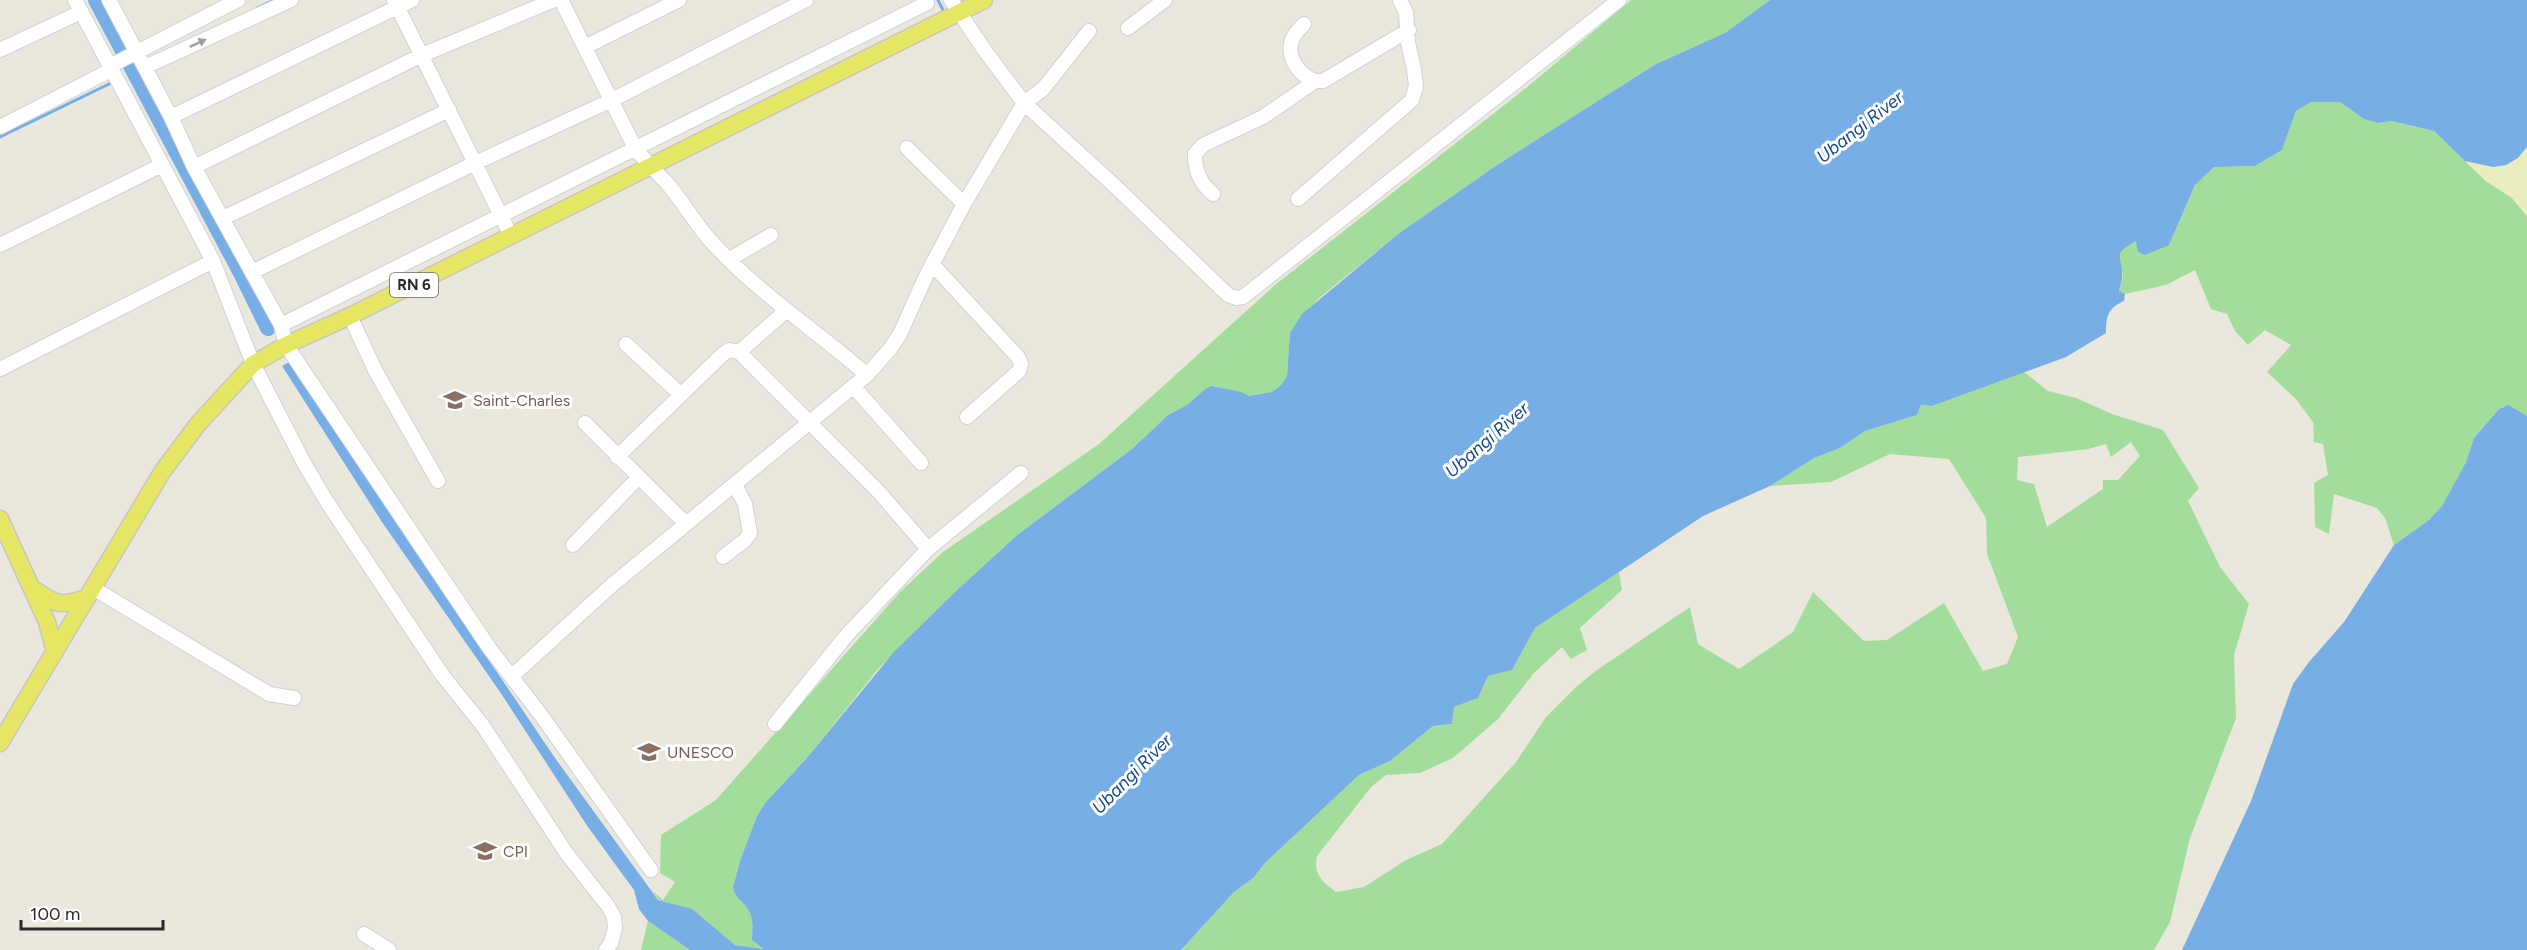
<svg xmlns="http://www.w3.org/2000/svg" width="2527" height="950" font-family="Figtree,sans-serif">
	<style>
		.green { fill: #a3dd9c; fill-rule: evenodd }
		.sand { fill: #eaedc0 }
		.water { fill: #76aee5 }
		.lines { fill: none; stroke-linecap: round; stroke-linejoin: round }
		.stream { stroke: #76aee5; stroke-width: 3 }
		.river { stroke: #76aee5; stroke-width: 16 }
		.minor-casing { stroke: #d2d1e1; stroke-width: 16 }
		.major-casing { stroke: #c7c7c7; stroke-width: 19 }
		.minor { stroke: #fff; stroke-width: 14 }
		.major { stroke: #e6e665; stroke-width: 16 }
		.oneway { fill: #9f9f9f }
		.labels { text-anchor: middle; dominant-baseline: central; stroke-width: 6; stroke-linejoin: round; paint-order: stroke }
		.shield { fill: #fff; stroke: #696969; stroke-width: 1.5 }
		.shield-label { font-size: 15px; font-weight: bold; fill: #292929 }
		.education-label { font-size: 16px; fill: #785e54; stroke: #fff; text-anchor: start }
		.water-label { font-size: 18px; font-style: italic; fill: #174a8f; stroke: #fff }
	</style>
	<rect width="100%" height="100%" fill="#eae7dc"/>
	<path class="green" d="M1631,0H1770L1725,33L1656,64L1497,165L1398,234L1318,299L1290,333L1287,376L1281,385L1272,392L1249,396L1230,390H1204L1187,405L1168,415L1132,449L1016,536L955,592L878,669L806,759L765,803L757,816L741,858L733,887C735,897 744,902 749,911C754,920 752,930 752,940L767,950L735,945L692,910L659,900L651,890L663,900L675,882L660,873L661,835L716,800L900,592L943,552L1099,444L1275,285L1526,88Z
		M2311,102H2340L2364,119L2378,123L2392,121L2434,131L2486,181L2512,198L2527,216V416L2503,406L2499,409L2474,438L2466,462L2442,506L2429,520L2394,545L2385,518L2377,508L2334,494L2329,534L2315,527L2314,483L2328,475L2323,444L2314,442L2313,422L2295,398L2267,372L2291,345L2265,330L2248,345L2235,331L2227,314L2211,309L2195,270L2166,285L2125,294L2119,292L2123,276L2118,256L2122,248L2136,241L2169,245L2195,185L2214,167L2255,166L2282,150L2296,111Z
		M2024,372L2048,391L2076,398L2112,414L2163,430L2199,488L2188,501L2220,567L2249,604L2234,655L2236,718L2190,838L2170,922L2154,950H1181L1234,892L1253,878L1265,863L1359,775L1390,761L1433,726L1452,724L1454,707L1478,698L1488,676L1512,670L1535,628L1619,572L1622,590L1580,628L1587,650L1571,659L1562,647L1534,673L1498,719L1453,758L1420,773L1386,775L1372,786L1317,856C1313,874 1322,881 1336,892L1364,887L1406,860L1442,844L1516,762L1546,717L1576,687L1597,670L1690,607L1698,644L1739,669L1793,632L1813,592L1864,641L1887,640L1944,603L1983,671L2007,664L2018,637L1987,554L1986,518L1949,459L1890,454L1831,482L1770,486L1814,458L1840,448L1865,431L1917,415L1921,405L1932,406ZM2131,442L2140,456L2118,480H2103V489L2047,527L2034,484L2017,480L2018,457L2088,449L2106,444L2111,457Z
		M648,921L690,950H641Z"/>
	<path class="sand" d="M2527,147V216L2512,198L2486,181L2465,161C2491,166 2509,169 2527,147Z"/>
	<path class="water" d="M1770,0H2527V147L2518,158L2506,165L2493,167L2465,161L2434,131L2392,121L2378,123L2364,119L2340,102H2311L2296,111L2282,150L2255,166L2214,167L2195,185L2169,245L2145,255L2138,252L2136,241C2110,255 2123,255 2122,277C2122,281 2120,287 2119,291L2125,294L2124,301C2108,308 2106,316 2106,333L2066,357L1932,406L1921,405L1917,415L1865,431L1840,448L1814,458L1770,486L1703,516L1535,628L1512,670L1488,676L1478,698L1454,707L1452,724L1433,726L1390,761L1359,775L1265,863L1253,878L1234,892L1181,950H690L648,921L639,909L634,890L588,827L500,692L382,522L282,366L291,361L423,563L555,758L658,900L692,909L735,945L764,949L752,940C752,930 754,920 749,911C744,902 734,897 733,887L741,858L757,816L765,803L806,759L893,653L955,592L1016,536L1132,449L1168,415L1187,405L1204,390L1211,386L1241,392L1249,396L1272,392L1281,385L1287,376L1290,333L1302,314L1398,234L1497,165L1656,64L1725,33Z
		M2508,405L2527,416V950H2182L2251,801L2293,684L2309,662L2344,622L2394,545L2429,520L2442,506L2466,462L2474,438L2499,409Z"/>
	<g class="lines">
		<path class="stream" d="M938,0L945,14
			M257,8L274,0
			M0,137L111,83"/>
		<path class="river" d="M96,0L241,273L268,328"/>
		<g class="minor-casing">
			<path id="minor" d="M75,0L213,261L253,364L305,465L327,502L443,676L483,726L567,854L608,906L614,917L615,928L611,943L606,950
				M109,0L171,117L194,167L281,325L286,345L490,649L541,715L651,870
				M394,0L511,236
				M561,0L635,148C645,161 655,171 666,182C682,200 694,222 710,240C756,292 816,330 867,375
				M951,0L983,48L1024,103L1117,188L1228,295L1236,298L1243,297L1619,0
				M1304,24C1299,29 1294,34 1292,40C1285,59 1304,83 1323,81L1409,30
				M1128,28L1165,0
				M585,47L679,0
				M0,50L81,12
				M110,66L238,0
				M145,67L291,0
				M171,117L412,0
				M0,127L111,70
				M907,148L964,204
				M194,167L422,55L554,0
				M1213,194C1200,183 1195,171 1195,154L1203,145L1263,117L1314,82
				M1298,199L1412,100L1416,86L1414,69L1408,43L1406,13L1400,0
				M223,218L449,110
				M0,245L162,165
				M730,259L771,235
				M932,264L1018,357L1021,364L1019,371L967,417
				M252,272L473,164L612,100L806,0
				M787,310L739,352L879,492L928,549
				M350,316L376,372L438,481
				M281,325L927,3
				M626,344L680,394
				M0,369L213,261
				M853,386L921,463
				M585,423L685,523
				M617,457L722,355L729,350L739,352
				M573,545L638,478
				M723,557L745,540L750,533L745,504L735,485
				M93,588L269,694L294,698
				M512,676L612,585L867,375L890,349L900,334L925,278L964,204L1024,103L1043,89L1089,31
				M775,724L846,636L928,549L1021,473
				M364,934L389,950"/>
		</g>
		<g class="major-casing">
			<path id="major" d="M0,519L47,622L55,652
				M32,588C54,604 61,608 88,597
				M0,743L162,472L198,424L253,364L286,345L350,316L984,0"/>
		</g>
		<use href="#minor" class="minor"/>
		<use href="#major" class="major"/>
	</g>
	<defs><path id="oneway-solid" d="M-6-.8H1V-3.2L6.5 0L1 3.2V.8H-6Z" transform="scale(1.5)"/></defs>
	<use class="oneway" href="#oneway-solid" transform="translate(198 43) rotate(-25)"/>
	<defs>
		<g id="school-bare" transform="scale(1.8)"><path d="M0-5L7-2L0 1L-7-2ZM-4 1L0 2.5L4 1V4Q0 6-4 4Z" fill="#8d6e63" stroke="#fff" stroke-width="2.5" paint-order="stroke"/></g>
	</defs>
	<g fill-rule="evenodd">
		<use href="#school-bare" x="455" y="400"/>
		<use href="#school-bare" x="649" y="752"/>
		<use href="#school-bare" x="485" y="851"/>
	</g>
	<g class="labels">
		<rect class="shield" x="390" y="273" width="48" height="24" rx="4.5"/>
		<g class="shield-label">
			<text x="414" y="285">RN 6</text>
		</g>
		<g class="education-label">
			<text x="473" y="400">Saint-Charles</text>
			<text x="667" y="752">UNESCO</text>
			<text x="503" y="851">CPI</text>
		</g>
		<g class="water-label">
			<text transform="translate(1860 127) rotate(-38)">Ubangi River</text>
			<text transform="translate(1487 440) rotate(-41)">Ubangi River</text>
			<text transform="translate(1132 774) rotate(-45)">Ubangi River</text>
		</g>
	</g>
	<path d="M21 920v9h142v-9" fill="none" stroke="#292929" stroke-width="3"/>
	<text x="30" y="920" font-size="18" fill="#292929" stroke="#ffffff" stroke-width="4.5" paint-order="stroke">100 m</text>
</svg>
